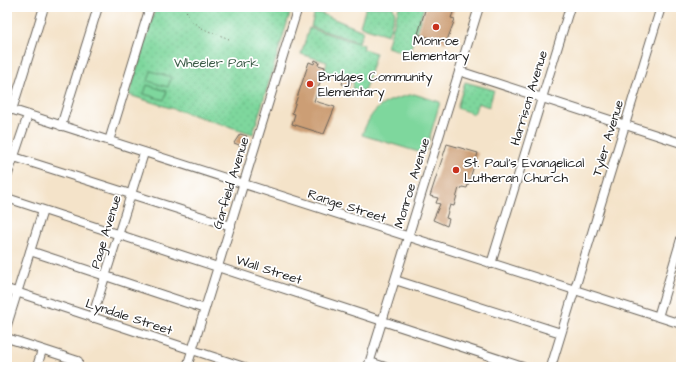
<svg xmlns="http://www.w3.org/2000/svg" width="688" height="374" font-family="'Architects Daughter',sans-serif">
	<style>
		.grass { fill: url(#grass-dots); stroke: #4d7a5c }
		.garden { fill: #7ed79d; stroke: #4d7a5c }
		.building { fill: #cc9e74 }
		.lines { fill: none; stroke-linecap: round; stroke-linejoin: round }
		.minor-casing { stroke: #686259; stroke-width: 10 }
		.path { stroke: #686259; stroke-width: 1; stroke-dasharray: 1 3; stroke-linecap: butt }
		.minor { stroke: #fff; stroke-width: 8 }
		.poi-dot { fill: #c8321e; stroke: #fff; stroke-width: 1.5 }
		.labels { text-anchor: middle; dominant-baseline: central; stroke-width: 3.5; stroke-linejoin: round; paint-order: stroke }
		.poi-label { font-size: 13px; fill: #1c1c1c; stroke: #fff; text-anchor: start }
		.park-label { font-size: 13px; fill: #3e5d49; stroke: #fff }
		.street-label { font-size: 13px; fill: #1c1c1c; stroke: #fff }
	</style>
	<defs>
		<pattern id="grass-dots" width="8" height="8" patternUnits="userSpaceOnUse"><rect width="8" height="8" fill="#7ed79d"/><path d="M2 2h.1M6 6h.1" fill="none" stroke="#6cb887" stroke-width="1.8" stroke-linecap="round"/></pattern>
	</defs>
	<rect width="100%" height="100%" fill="#fff"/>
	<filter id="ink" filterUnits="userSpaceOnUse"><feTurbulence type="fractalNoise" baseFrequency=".025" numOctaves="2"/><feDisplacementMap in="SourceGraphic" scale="8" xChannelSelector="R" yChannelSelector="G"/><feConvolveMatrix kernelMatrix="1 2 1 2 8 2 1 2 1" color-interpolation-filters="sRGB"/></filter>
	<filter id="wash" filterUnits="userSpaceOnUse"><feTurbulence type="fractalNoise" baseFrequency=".012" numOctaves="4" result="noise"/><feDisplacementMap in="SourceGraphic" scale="16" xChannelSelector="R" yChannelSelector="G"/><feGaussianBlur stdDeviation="0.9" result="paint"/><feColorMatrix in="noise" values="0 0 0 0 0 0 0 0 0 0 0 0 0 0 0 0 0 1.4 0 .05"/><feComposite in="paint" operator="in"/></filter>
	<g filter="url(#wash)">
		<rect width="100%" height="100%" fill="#f4e3c9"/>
		<path class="grass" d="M156,7H292L253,134L129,95Z
			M366,7H393L395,13L388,35L360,26Z
			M399,7H424L409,54L387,47Z
			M315,11L363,31L359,42L311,27Z
			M309,28L364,45L363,49L376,53L364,92L352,89L354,80L325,71L327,62L301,54Z
			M465,82L494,90L489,107L478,103L474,114L457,108Z"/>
		<path class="garden" d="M151,71L171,77L168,87L148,81Z
			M147,85L167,91L164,100L144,94Z
			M414,94L440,102L426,150L422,153L362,135C373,105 384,101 414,94Z"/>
		<g id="blocks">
			<path class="building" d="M426,7H455L451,18L455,19L446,43L418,34Z
				M315,60L319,62L318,65L325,67L314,101L335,107L324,134L292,124L295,114L292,113L309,62L314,64Z
				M344,78L351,81L349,87L342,84Z
				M240,134L247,136L244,147L234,143Z
				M447,144L478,153L467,188L462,187L461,189L459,188L454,206L450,205L446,218L449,219L447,226L433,220L440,204L436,203L438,198L430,196Z"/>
		</g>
	</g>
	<g filter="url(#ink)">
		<use href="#blocks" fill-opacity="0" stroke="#686259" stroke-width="1"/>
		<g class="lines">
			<g class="minor-casing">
				<path id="minor" d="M459,71L681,143
					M7,108L681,324
					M12,110L44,7
					M61,126L98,7
					M109,141L150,7
					M14,157L231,226
					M7,177L28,115
					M7,198L523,367
					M30,251L205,309
					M491,264L570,7
					M395,280L561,333
					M7,289L244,367
					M658,317L681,239
					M92,318L144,153
					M7,325L43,210
					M7,338L78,361
					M370,362L385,367
					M37,367L42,350
					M187,367L298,7
					M368,367L479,7
					M551,367L661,7"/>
			</g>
			<path class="path" d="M185,7C191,30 213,31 231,40
				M7,99V100"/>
			<use href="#minor" class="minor"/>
		</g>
	</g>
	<g class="poi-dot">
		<circle cx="436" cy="27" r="4"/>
		<circle cx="310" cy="84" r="4"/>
		<circle cx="456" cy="170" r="4"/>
	</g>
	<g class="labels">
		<g class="poi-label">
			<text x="436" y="41" text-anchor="middle">Monroe<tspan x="436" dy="15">Elementary</tspan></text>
			<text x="318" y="77">Bridges Community<tspan x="318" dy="15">Elementary</tspan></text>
			<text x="464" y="163">St. Paul's Evangelical<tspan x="464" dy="15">Lutheran Church</tspan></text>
		</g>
		<g class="park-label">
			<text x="216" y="63">Wheeler Park</text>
		</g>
		<g class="street-label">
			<text transform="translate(529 98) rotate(-73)">Harrison Avenue</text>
			<text transform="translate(608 138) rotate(-73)">Tyler Avenue</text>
			<text transform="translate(231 183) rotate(-73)">Garfield Avenue</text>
			<text transform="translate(412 183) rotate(-73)">Monroe Avenue</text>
			<text transform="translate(347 206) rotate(18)">Range Street</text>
			<text transform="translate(106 232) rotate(-73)">Page Avenue</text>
			<text transform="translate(269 270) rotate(18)">Wall Street</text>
			<text transform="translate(129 317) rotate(18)">Lyndale Street</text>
		</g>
	</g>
	<rect width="688" height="374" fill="none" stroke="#fff" stroke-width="24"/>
</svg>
